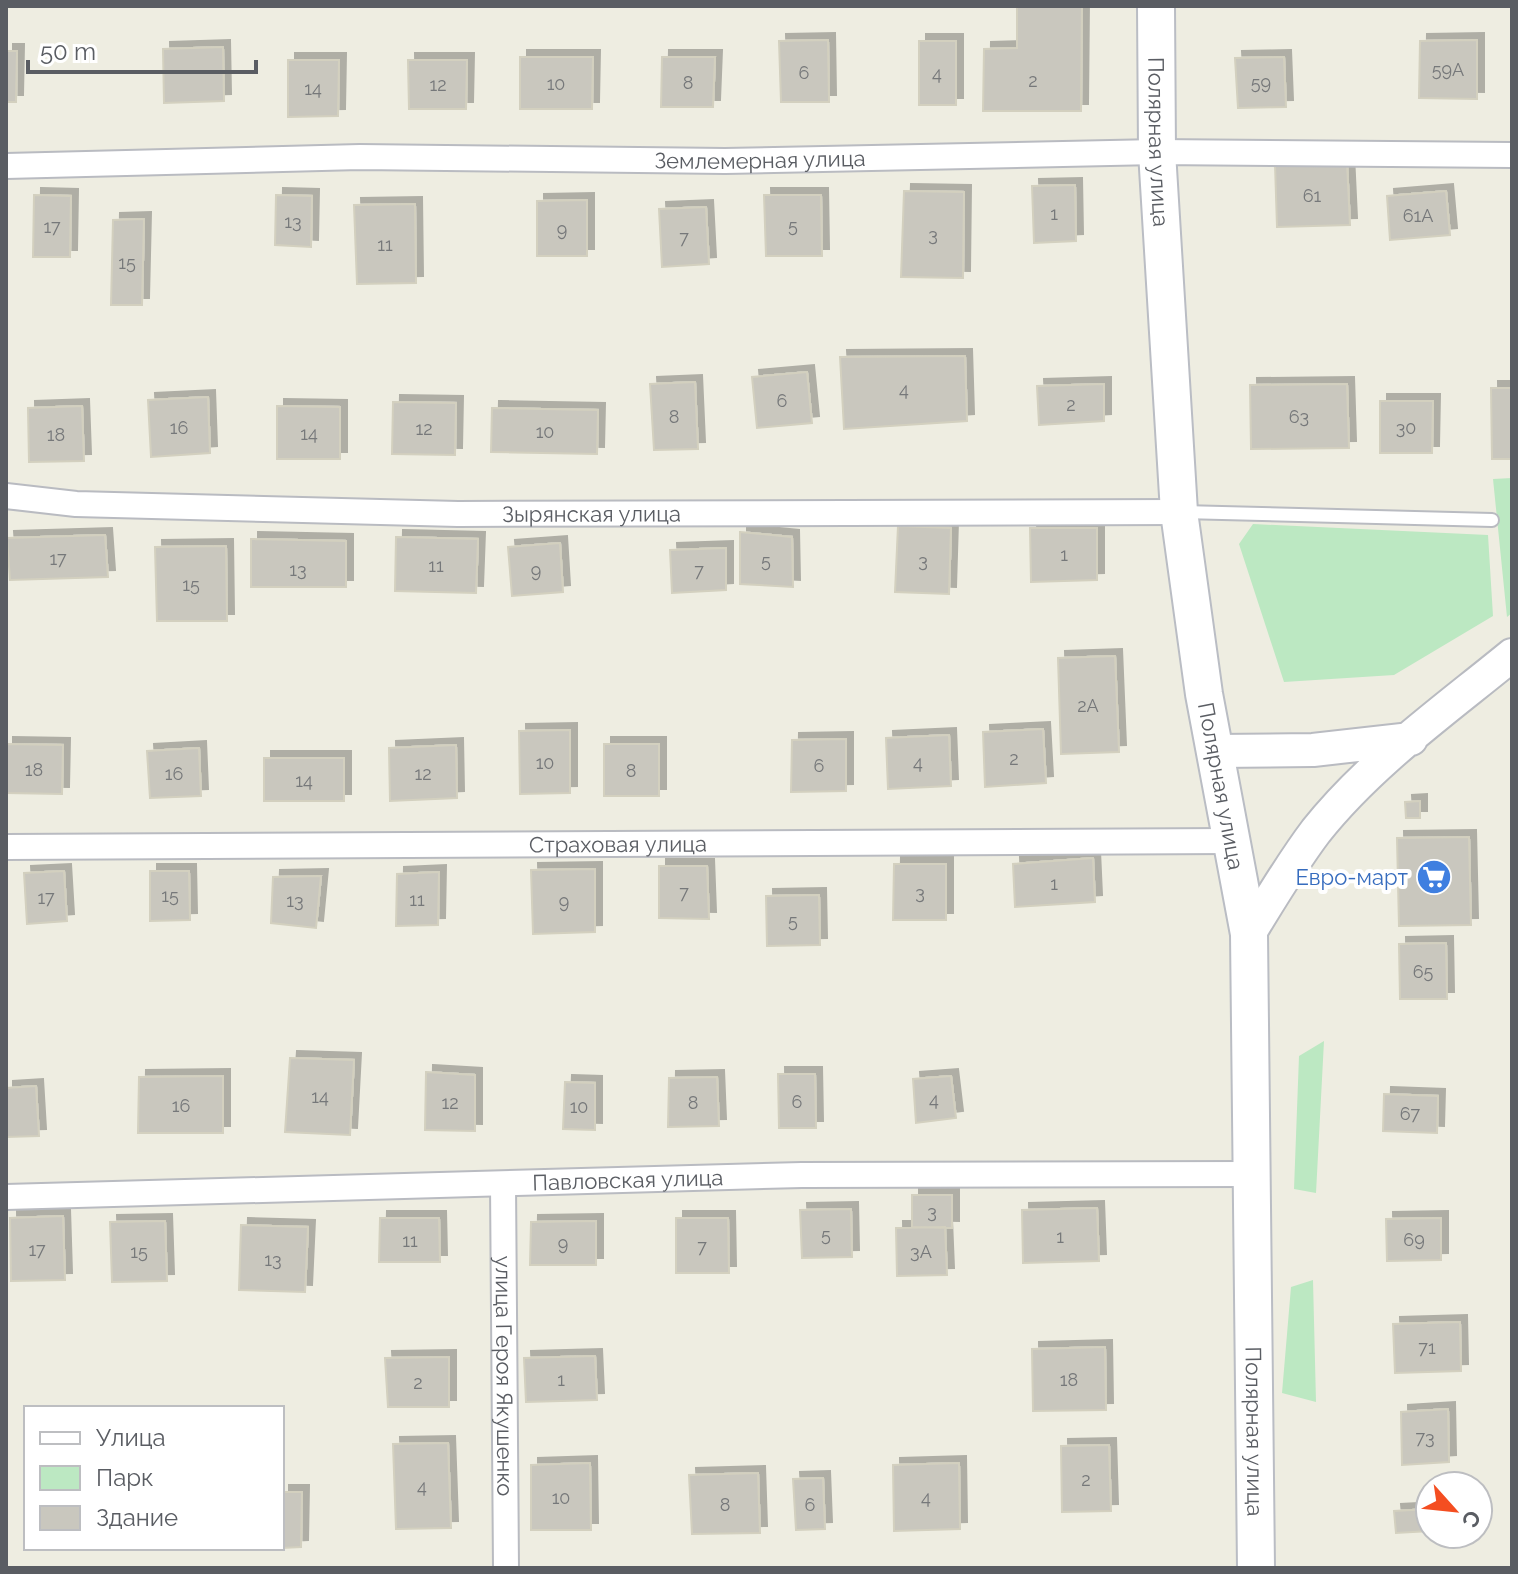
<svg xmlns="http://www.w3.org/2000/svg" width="1518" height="1574" font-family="Raleway,sans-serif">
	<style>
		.green { fill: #bce8c2 }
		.building { fill: #c9c7be; stroke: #d3d0bf; stroke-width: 2; filter: url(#shadow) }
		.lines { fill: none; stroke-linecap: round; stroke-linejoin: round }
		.service-casing { stroke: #b9bbc1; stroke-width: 16 }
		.minor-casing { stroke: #b9bbc1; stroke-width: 28 }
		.tertiary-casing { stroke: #b9bbc1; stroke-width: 36 }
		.secondary-casing { stroke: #babdc4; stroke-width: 40 }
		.service { stroke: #fff; stroke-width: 12 }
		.minor { stroke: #fff; stroke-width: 24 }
		.tertiary { stroke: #fff; stroke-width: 32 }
		.secondary { stroke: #fff; stroke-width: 36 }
		.labels { text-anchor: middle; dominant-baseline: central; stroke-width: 8; stroke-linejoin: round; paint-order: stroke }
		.number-label { font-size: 18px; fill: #76787a }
		.street-label { font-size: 22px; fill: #5a5d63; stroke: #fff }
		.shop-label { font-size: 22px; fill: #366cbe; stroke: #fff; text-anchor: end }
	</style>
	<defs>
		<filter id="shadow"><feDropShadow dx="7" dy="-7" stdDeviation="0" flood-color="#0004"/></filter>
	</defs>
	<rect width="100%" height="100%" fill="#eeede1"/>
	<path class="green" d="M1512,478V613L1507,617L1493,479Z
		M1253,524L1488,535L1493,616L1394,675L1284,682L1239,544Z
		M1324,1041L1316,1193L1294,1189L1299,1056Z
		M1313,1280L1316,1402L1282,1393L1291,1287Z"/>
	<path class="building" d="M1017,6L1082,7L1081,111H983L984,49L1017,48Z
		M828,40L829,102H781L779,41Z
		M1477,40V99L1419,98L1420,41Z
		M919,41H956V105H919Z
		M223,47L224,101L164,103L163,49Z
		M6,51H17L16,102H6Z
		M520,57H593L592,109H520Z
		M662,57H715L713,107H661Z
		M1284,57L1286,107L1238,108L1235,58Z
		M288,60H339L338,116L288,117Z
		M408,60H467L466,109H409Z
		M1347,162L1350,225L1277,227L1275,164Z
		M1075,185L1076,241L1034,243L1032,186Z
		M904,191L964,192L963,278L901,277Z
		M1446,191L1450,235L1390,240L1387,196Z
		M34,195L71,196L70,257H33Z
		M276,195L312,196L311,247L275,245Z
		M764,195H821L822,256H766Z
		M587,200V256H537V201Z
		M415,204L416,283L357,284L354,205Z
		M706,207L709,264L662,267L659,209Z
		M144,219L142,305H111L113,220Z
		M965,356L967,421L844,429L840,357Z
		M807,372L812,423L757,428L752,377Z
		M695,382L698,449L654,450L650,384Z
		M1104,384V421L1039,425L1037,386Z
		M1347,384L1349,448L1251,449L1250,385Z
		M1491,388H1512V459H1492Z
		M208,397L210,453L151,457L148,400Z
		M1380,401H1433L1432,453H1380Z
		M393,402L456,403L455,455L392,454Z
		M82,406L84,461L29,462L28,408Z
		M277,406L340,407V459H277Z
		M492,408L598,410L597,454L491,452Z
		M898,526L951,528L949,594L895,592Z
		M1030,528H1097V580L1031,582Z
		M740,532L792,537L793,587L740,584Z
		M105,535L108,577L10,580L7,538Z
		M396,537L478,539L476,593L395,591Z
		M251,539L346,541V587H251Z
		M560,543L563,592L512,596L508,547Z
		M226,546L227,621H157L155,547Z
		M726,548V590L672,593L670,550Z
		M1115,656L1119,752L1061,754L1058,658Z
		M1043,729L1046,783L985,787L983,732Z
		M570,730V793L520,794L519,731Z
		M949,735L951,786L888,789L886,738Z
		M846,739V791L791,792L792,740Z
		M6,744L63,745L62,794L6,793Z
		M604,744H659V796H604Z
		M456,745L457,798L390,801L389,748Z
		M199,748L201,796L150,798L147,751Z
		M264,758H344V801H264Z
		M1420,801V818H1406L1405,802Z
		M1469,837L1471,925L1399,926L1397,838Z
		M1093,858L1095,902L1015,907L1013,864Z
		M894,864H946V920H893Z
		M659,866H707L709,919L659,918Z
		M595,869V932L533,934L531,870Z
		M64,871L67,921L27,924L24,873Z
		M150,871H189L190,920L150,921Z
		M439,872L438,925L396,926L397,874Z
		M321,876L316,928L271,923L273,877Z
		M819,895L820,945L767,946L766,896Z
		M1446,943L1447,999H1400L1399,944Z
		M290,1058L354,1060L350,1135L285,1132Z
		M426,1072L475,1075V1131L425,1130Z
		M778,1074H815L816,1128H779Z
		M223,1076V1133H138L139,1077Z
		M951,1076L956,1118L916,1123L913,1079Z
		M717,1077L719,1126L668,1127L669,1078Z
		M565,1082L595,1083V1130L563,1129Z
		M36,1086L39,1136L6,1137V1088Z
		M1384,1094L1438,1096L1437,1133L1383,1131Z
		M912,1195H952V1228L912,1227Z
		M1097,1208L1099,1261L1023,1263L1022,1210Z
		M851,1209L852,1257L802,1258L800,1210Z
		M63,1216L65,1280L11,1281L10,1218Z
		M380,1218H439L440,1262H379Z
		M676,1218H728L729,1273H676Z
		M1441,1218V1260L1387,1261L1386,1219Z
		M165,1221L167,1281L112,1282L110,1222Z
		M596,1221V1265H530L531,1222Z
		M241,1225L308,1227L305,1292L239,1290Z
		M945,1227L947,1275L897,1276L896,1228Z
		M1460,1322L1461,1371L1395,1373L1393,1324Z
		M1105,1347L1106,1410L1033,1411L1032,1349Z
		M595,1356L597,1400L526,1402L524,1358Z
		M449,1357V1407H388L385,1358Z
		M1448,1409L1449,1462L1402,1465L1401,1412Z
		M448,1443L451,1528L396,1529L393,1444Z
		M1109,1445L1111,1511L1062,1512L1061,1446Z
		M590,1463L591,1530H531V1465Z
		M959,1463L960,1529L894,1531L893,1465Z
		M758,1473L760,1533L692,1534L689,1475Z
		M823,1478L825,1529L796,1530L793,1479Z
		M282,1492H302L301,1547L282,1548Z
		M1430,1509V1531L1396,1533L1394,1511Z"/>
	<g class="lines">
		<g class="service-casing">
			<path id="service" d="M1182,512L1492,520"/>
		</g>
		<g class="minor-casing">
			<g id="minor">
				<path id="s1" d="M6,166L360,157L725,161L1157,152L1512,155"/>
				<path id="s2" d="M6,496L76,504L458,514L1179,512"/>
				<path id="s3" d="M6,847L1231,841"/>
				<path id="s4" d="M503,1184L506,1568"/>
				<path id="s5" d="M6,1197L802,1175L1250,1174"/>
			</g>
		</g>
		<g class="tertiary-casing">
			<path id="tertiary" d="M1215,751L1313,750L1411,739
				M1249,934C1270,900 1291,864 1316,831C1370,763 1445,710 1512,655"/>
		</g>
		<g class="secondary-casing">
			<g id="secondary">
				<path id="s6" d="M1156,6L1157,152L1179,512L1204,694L1249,934L1256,1568"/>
			</g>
		</g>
		<use href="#service" class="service"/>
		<use href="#minor" class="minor"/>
		<use href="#tertiary" class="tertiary"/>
		<use href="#secondary" class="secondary"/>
	</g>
	<defs>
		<g id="supermarket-disc" transform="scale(1.8)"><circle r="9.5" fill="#3f7fe0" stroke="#fff"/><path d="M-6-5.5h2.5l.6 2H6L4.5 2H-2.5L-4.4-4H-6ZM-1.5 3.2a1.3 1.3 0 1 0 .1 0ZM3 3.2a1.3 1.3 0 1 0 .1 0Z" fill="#fff"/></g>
	</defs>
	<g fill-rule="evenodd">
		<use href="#supermarket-disc" x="1434" y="877"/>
	</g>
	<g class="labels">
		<g class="number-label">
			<text x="1448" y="69">59А</text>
			<text x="804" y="72">6</text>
			<text x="937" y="73">4</text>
			<text x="1033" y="80">2</text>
			<text x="688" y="82">8</text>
			<text x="1261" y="82">59</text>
			<text x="556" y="83">10</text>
			<text x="438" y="84">12</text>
			<text x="313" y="88">14</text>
			<text x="1312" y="195">61</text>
			<text x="1054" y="213">1</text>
			<text x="1418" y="215">61А</text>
			<text x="293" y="221">13</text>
			<text x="793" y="225">5</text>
			<text x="52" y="226">17</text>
			<text x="562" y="229">9</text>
			<text x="933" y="234">3</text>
			<text x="684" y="237">7</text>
			<text x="385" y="244">11</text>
			<text x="127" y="262">15</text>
			<text x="904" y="389">4</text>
			<text x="782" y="400">6</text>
			<text x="1071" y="404">2</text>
			<text x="674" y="416">8</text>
			<text x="1299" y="416">63</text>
			<text x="179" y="427">16</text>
			<text x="1406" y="427">30</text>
			<text x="424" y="428">12</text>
			<text x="545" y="431">10</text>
			<text x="309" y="433">14</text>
			<text x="56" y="434">18</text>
			<text x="1064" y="554">1</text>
			<text x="58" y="558">17</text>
			<text x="766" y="560">5</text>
			<text x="923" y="560">3</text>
			<text x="436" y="565">11</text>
			<text x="298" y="569">13</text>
			<text x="536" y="570">9</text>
			<text x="699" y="570">7</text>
			<text x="191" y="584">15</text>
			<text x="1088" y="705">2А</text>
			<text x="1014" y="758">2</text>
			<text x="545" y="762">10</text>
			<text x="918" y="762">4</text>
			<text x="819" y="765">6</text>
			<text x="34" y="769">18</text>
			<text x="631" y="770">8</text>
			<text x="174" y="773">16</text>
			<text x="423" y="773">12</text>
			<text x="304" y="780">14</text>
			<text x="1054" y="883">1</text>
			<text x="684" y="892">7</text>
			<text x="920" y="892">3</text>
			<text x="170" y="895">15</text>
			<text x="46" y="897">17</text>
			<text x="417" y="899">11</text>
			<text x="295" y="900">13</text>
			<text x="564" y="901">9</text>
			<text x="793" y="920">5</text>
			<text x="1423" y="971">65</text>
			<text x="320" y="1096">14</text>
			<text x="934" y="1099">4</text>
			<text x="797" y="1101">6</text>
			<text x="450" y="1102">12</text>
			<text x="693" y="1102">8</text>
			<text x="181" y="1105">16</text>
			<text x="579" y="1106">10</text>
			<text x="1410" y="1113">67</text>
			<text x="932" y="1211">3</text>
			<text x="826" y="1234">5</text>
			<text x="1060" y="1236">1</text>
			<text x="1414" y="1239">69</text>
			<text x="410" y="1240">11</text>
			<text x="563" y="1243">9</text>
			<text x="702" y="1246">7</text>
			<text x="37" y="1249">17</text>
			<text x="139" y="1251">15</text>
			<text x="921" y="1251">3А</text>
			<text x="273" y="1259">13</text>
			<text x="1427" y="1347">71</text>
			<text x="561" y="1379">1</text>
			<text x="1069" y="1379">18</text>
			<text x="418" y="1382">2</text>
			<text x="1425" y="1437">73</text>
			<text x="1086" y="1479">2</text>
			<text x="422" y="1486">4</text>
			<text x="561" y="1497">10</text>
			<text x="926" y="1497">4</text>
			<text x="725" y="1504">8</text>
			<text x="810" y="1504">6</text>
		</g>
		<g class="street-label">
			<text stroke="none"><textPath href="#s6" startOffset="136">Полярная улица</textPath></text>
			<text stroke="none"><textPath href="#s1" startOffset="754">Землемерная улица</textPath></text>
			<text stroke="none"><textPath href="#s2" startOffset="586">Зырянская улица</textPath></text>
			<text stroke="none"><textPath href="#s6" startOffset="784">Полярная улица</textPath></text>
			<text stroke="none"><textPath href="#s3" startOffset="612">Страховая улица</textPath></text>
			<text stroke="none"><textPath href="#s5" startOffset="622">Павловская улица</textPath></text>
			<text stroke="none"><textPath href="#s4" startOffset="192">улица Героя Якушенко</textPath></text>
			<text stroke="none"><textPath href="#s6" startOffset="1432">Полярная улица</textPath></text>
		</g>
		<g class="shop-label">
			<text x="1408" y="877">Евро-март</text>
		</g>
	</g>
	<rect width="1518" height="1574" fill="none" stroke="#5a5d63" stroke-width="16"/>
	<rect x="24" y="1406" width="260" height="144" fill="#ffffff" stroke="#bdbec1" stroke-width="2"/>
	<rect x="40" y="1432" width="40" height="12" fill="#ffffff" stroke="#bdbec1" stroke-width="2"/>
	<text x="96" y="1446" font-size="24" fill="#5a5d63">Улица</text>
	<rect x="40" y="1466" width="40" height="24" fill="#bce8c2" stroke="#bdbec1" stroke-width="2"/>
	<text x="96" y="1486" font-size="24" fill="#5a5d63">Парк</text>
	<rect x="40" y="1506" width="40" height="24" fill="#c9c7be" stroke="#bdbec1" stroke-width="2"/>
	<text x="96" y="1526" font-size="24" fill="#5a5d63">Здание</text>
	<g transform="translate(1454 1510) rotate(117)"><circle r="38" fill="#ffffff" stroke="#bdbec1" stroke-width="2"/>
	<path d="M0-6L14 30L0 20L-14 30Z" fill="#f44e21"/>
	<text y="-12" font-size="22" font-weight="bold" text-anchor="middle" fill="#5a5d63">С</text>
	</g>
	<path d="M28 60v12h228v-12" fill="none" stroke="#5a5d63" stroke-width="4"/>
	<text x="40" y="60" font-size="24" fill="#5a5d63" stroke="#ffffff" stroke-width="6" paint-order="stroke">50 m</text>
</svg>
